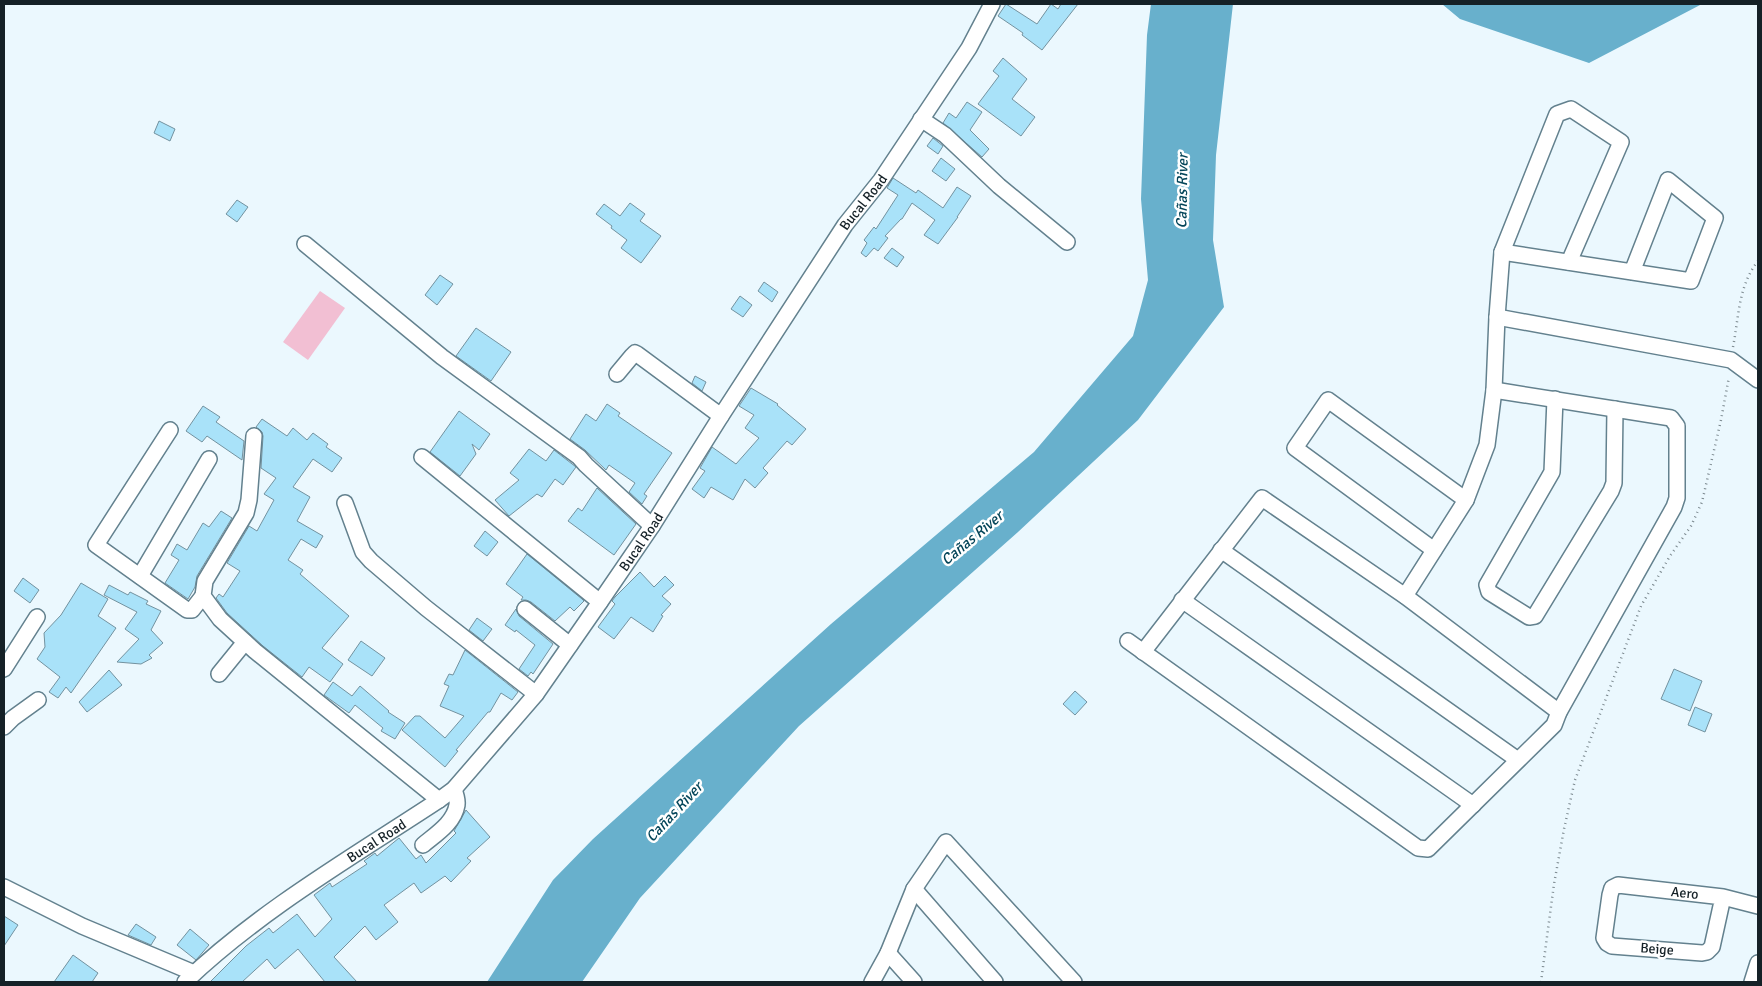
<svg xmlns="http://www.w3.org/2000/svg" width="1762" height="986" font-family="Signika,sans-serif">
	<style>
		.green { fill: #f2bfd3 }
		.water { fill: #68b0cc }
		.building { fill: #a9e2f9; stroke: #73929f }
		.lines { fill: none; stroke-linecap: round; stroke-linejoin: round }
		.minor-casing { stroke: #63818e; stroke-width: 18 }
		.path { stroke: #7c898f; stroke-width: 2.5; stroke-dasharray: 1 4; stroke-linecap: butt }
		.minor { stroke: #fff; stroke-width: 15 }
		.labels { text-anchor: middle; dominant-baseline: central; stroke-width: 5; stroke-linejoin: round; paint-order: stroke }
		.street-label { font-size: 14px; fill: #152127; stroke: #fff }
		.water-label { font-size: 15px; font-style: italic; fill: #044559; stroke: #fff }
	</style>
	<rect width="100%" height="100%" fill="#ebf8fe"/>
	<path class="green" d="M320,291L345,308L308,360L283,342Z"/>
	<path class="water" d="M1151,4H1233L1216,155L1213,240L1224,307L1138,420L1018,532L799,726L640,898L582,982H487L553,880L593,839L831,624L1034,452L1133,336L1148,280L1141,199L1147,35Z
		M1442,4H1702L1589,63L1460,19Z"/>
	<path class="building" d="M1006,4L1037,24L1051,4L1058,9L1061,4H1078L1042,50L1022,35L1023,33L998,16Z
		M1003,58L1027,79L1012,99L1035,117L1021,136L978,104L999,76L993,71Z
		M967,102L982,112L970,130L989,149L982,157L943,123L949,113L956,118Z
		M159,121L175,129L170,141L154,133Z
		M933,138L943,146L938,154L927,146Z
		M941,158L955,169L946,181L932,171Z
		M893,178L916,193L918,190L943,208L957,187L971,196L957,217H958L938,244L924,235L935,220L912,203L902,219H901L885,236L888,238L878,251L874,248L866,257L861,253L867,243L864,240L874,227L876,229L898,195L887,188Z
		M237,200L248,207L237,222L226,214Z
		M630,203L645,214L640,221L661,236L641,263L621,248L627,240L611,228L612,226L596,214L604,204L620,216Z
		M892,248L904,257L897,267L884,258Z
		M440,275L453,284L437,305L425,295Z
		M764,282L778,292L772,302L758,291Z
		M740,296L752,305L743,317L731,309Z
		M476,328L511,352L491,381L456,356Z
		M695,376L706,382L702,391L692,383Z
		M751,388L778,404L777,405L806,429L792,445L787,441L763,468L768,473L755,488L745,479L733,500L711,487L704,498L692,489L705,471L700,468L712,447L736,464L759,438L745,428L754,415L739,406Z
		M607,404L620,413L618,416L672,453L644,494L647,496L642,504L629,492L635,483L609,465L606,470L585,450L570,439L586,414L596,421Z
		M203,406L220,417L216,422L244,441L242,460L207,436L202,442L186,431Z
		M459,411L490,434L479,450L472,444L476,454L460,476L430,452Z
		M262,419L287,436L293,428L307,440L313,433L328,444L326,447L342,458L332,472L313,459L293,487L310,497L297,521L323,536L316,548L301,539L288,560L303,570L300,574L349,616L322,648L343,664L330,682L309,667L302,677L263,646L227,613L216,598L219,594L223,597L240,571L227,563L249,526L257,531L274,500L264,494L276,478L261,468L263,436L262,432L256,427Z
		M529,449L546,461L554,450L576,467L563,485L555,479L542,497L537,494L509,516L495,500L519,480L510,473Z
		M597,488L636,524L614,555L568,521L578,508L582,511Z
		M221,511L232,518L197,576L195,587L188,599L165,583L179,560L171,555L177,544L187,550L203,523L209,527Z
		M485,531L498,542L487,556L474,546Z
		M527,554L582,599L584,601L574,611L570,607L555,621L531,602L526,600H521L523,597L506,584Z
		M640,572L654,587L665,576L674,585L662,596L671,604L661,615L663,616L653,632L631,617L614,639L598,627L615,604L612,601L615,597Z
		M23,578L39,590L30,603L14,591Z
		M81,583L108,599L98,616L116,628L71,693L66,687L58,698L49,692L60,677L37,659L45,647L44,633L61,615Z
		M109,585L128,595L130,592L148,601L146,604L161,611L151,630L163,643L149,655L152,658L141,664L117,662L139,639L125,629L137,612L104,595Z
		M516,609L519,616L553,644L533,674L531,672L528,676L519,669L535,645L516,630L515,632L505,625Z
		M477,618L492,629L483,641L469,630Z
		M361,641L385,658L372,676L348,660Z
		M465,650L518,692L512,700L501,693L490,712H488L456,750L458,751L445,767L402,730L415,716H420L445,738L464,716L440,706L449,686L444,684L449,674L453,675Z
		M1674,669L1702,681L1690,711L1661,699Z
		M109,670L122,685L87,712L79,702Z
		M333,682L352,696L360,686L389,711L388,712L405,723L395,739L381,731L383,728L355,705L349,713L324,695Z
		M1075,691L1087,702L1075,715L1063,704Z
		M1695,707L1712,714L1705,732L1688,725Z
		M466,810L490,837L467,858L471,861L451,882L445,876L421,893L414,883L384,905L398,922L376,940L365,926L334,957L357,982H325L298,949L275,969L267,959L242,982H210L246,946L269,928L273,933L297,914L315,937L332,919L314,895L330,883L332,887L367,864L364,861L375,853L377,856L399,838L416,859L421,855L426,863L456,833L454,831Z
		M4,916L18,925L4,946Z
		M136,924L156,937L151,945L128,935Z
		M190,929L209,945L196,960L177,945Z
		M73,955L98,973L92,982H54Z"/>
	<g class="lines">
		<g class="minor-casing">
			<g id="minor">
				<path d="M921,119L945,135L999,186L1067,242"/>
				<path d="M305,244L442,357L579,457L586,465L652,526"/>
				<path d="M1502,252L1691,281L1715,218L1668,180L1632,272"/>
				<path d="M1497,317L1731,360L1758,380"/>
				<path d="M617,374L632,356L635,353L637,354L721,416"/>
				<path d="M1555,399L1552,472L1487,585L1489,592L1529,617L1535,616L1611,491L1614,483L1615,409"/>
				<path d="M170,430L96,545L187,610H192L203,596"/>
				<path d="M254,436L249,500L246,513L205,581L203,596L220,619L255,651L439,800"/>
				<path d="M422,457L600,602"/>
				<path d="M345,503L363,552L371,561L426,608L536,694"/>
				<path d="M1221,550L1518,760"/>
				<path d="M1434,550L1295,448L1328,400L1466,500"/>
				<path d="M140,576L209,459"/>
				<path d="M1405,596L1466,500L1487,445L1494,390L1497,317L1502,252L1557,114L1571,109L1621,142L1569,262"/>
				<path d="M1182,600L1473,805"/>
				<path d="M525,609L570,645"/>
				<path d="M1128,641L1418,848L1428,849L1554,725L1559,712L1674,507L1677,498V426L1671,418L1494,390"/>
				<path d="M1143,652L1262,498L1405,596L1559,712"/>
				<path d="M4,669L37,617"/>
				<path d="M219,674L245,642"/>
				<path d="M4,727L13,718L38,700"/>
				<path d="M423,845C436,834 454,823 457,805C458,800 455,793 454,789"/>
				<path d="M4,887L82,926L194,973"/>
				<path d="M914,889L995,982"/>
				<path id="s1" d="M1723,897L1712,947L1707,952L1702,953L1612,946L1607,943L1604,938L1610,895L1612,888L1618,885L1723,897L1758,906"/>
				<path d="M888,953L914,982"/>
				<path id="s2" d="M185,982C259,911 354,856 439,800L454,789L536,694L600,602L652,526L721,416L845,225L881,180L969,48L992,4"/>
				<path d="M872,982L888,953L914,889L946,842L1074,982"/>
				<path d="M1752,982L1758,963"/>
			</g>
		</g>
		<path class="path" d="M1733,347C1739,317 1738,286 1758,261
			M1541,982L1554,884L1564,829L1575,780L1641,606L1670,556L1691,526L1702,502L1721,420L1729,377"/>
		<use href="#minor" class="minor"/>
	</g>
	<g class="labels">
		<g class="street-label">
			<text stroke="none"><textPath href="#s2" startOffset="1048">Bucal Road</textPath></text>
			<text stroke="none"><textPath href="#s2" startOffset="642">Bucal Road</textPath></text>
			<text stroke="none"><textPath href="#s2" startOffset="238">Bucal Road</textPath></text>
			<text stroke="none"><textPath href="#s1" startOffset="290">Aero</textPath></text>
			<text transform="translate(1657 949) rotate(4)">Beige</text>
		</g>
		<g class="water-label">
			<text transform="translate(1182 191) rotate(-89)">Cañas River</text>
			<text transform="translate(972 538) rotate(-40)">Cañas River</text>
			<text transform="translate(674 812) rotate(-47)">Cañas River</text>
		</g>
	</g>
	<rect width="1762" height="986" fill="none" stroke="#152127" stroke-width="10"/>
</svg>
